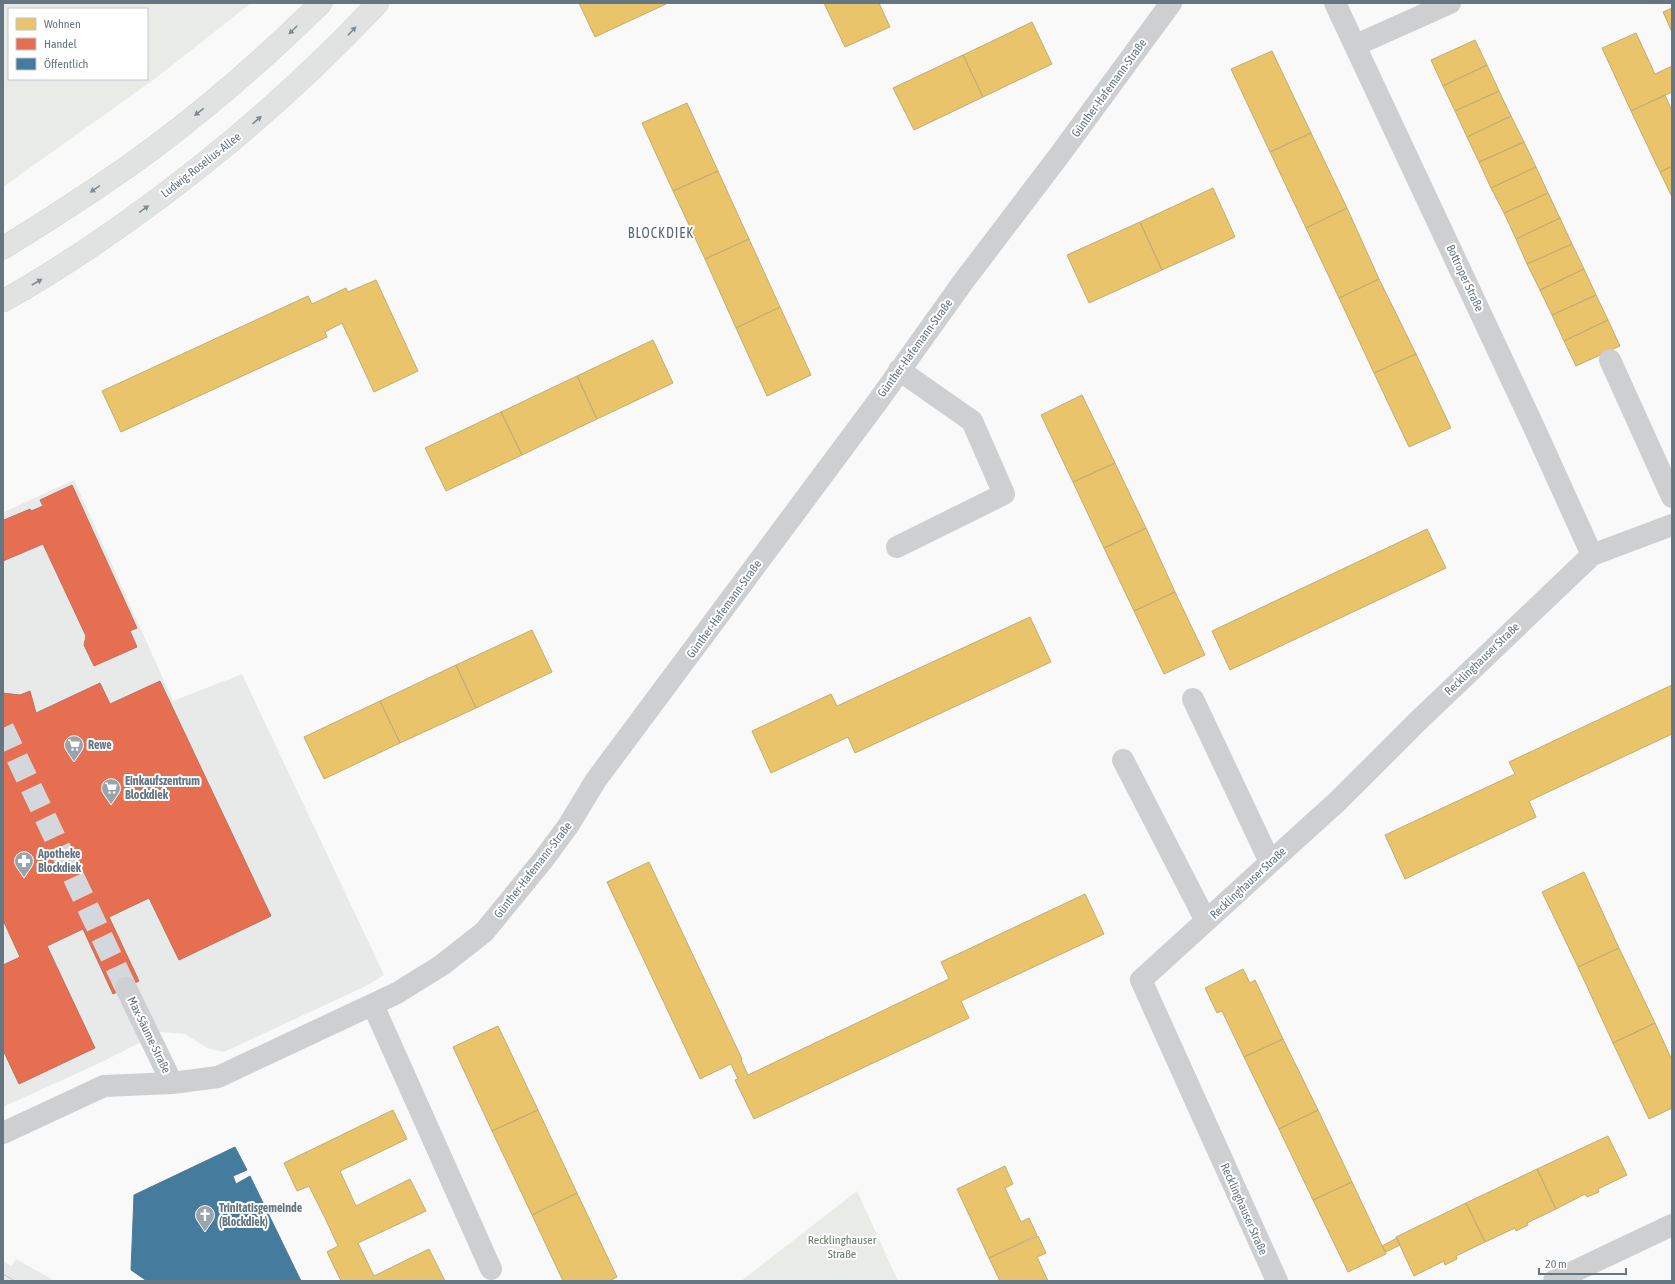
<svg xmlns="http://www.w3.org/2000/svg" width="1675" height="1284" font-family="'Asap Condensed',sans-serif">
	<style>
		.built { fill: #e8e9e9 }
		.green { fill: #e8ebe6; fill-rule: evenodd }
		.homes { fill: #e9c46a; stroke: #c1ad72 }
		.shops { fill: #e76f51; stroke: #c07160 }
		.public { fill: #457b9d; stroke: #4f7a95 }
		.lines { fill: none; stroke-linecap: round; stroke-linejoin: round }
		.minor-tunnel { stroke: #d4d8dc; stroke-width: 22; stroke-dasharray: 22 11; stroke-linecap: butt }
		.major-casing { stroke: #d5d6d7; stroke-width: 23 }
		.minor { stroke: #cecfd0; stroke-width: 22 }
		.major { stroke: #e1e2e2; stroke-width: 22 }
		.tram { stroke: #c3c5c6; stroke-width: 1 }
		.oneway { fill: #7e8c96 }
		.labels { text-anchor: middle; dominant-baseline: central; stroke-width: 4; stroke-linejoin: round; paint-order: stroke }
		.street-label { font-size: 12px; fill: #657683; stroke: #fff }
		.poi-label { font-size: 12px; font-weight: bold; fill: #657683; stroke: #fff; text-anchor: start }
		.park-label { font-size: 12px; fill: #687a64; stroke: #fff }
		.quarter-label { font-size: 14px; letter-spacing: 1px; fill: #57646e; stroke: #fff }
	</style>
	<rect width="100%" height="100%" fill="#f9f9f9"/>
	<path class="built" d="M74,480L173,701L242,674L384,975L366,986L224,1052L209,1049L185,1034L161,1032L104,1061L3,1107V510L4,512Z
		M16,1259L55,1281H3V1261L12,1266Z"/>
	<path class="green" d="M3,3H251L156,78L3,187ZM9,9H147V79H9Z
		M857,1191L898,1281H741Z"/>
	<path class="homes" d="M579,3H665L666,4L595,37Z
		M824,3H879L890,27L845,47Z
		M1672,8V32L1663,12Z
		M1032,22L1052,64L983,97L963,55Z
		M1636,33L1655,74L1672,66V92L1631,111L1602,48Z
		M1475,40L1487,65L1443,86L1431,60Z
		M1272,51L1311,133L1270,152L1231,69Z
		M963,55L983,97L914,130L893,88Z
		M1487,65L1499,91L1455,111L1443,86Z
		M1499,91L1511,116L1467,137L1455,111Z
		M1665,95L1672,111V166L1660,172L1631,111Z
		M687,103L718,171L673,191L642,123Z
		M1511,116L1524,142L1479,162L1467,137Z
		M1311,133L1347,208L1306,228L1270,152Z
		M1524,142L1536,167L1491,188L1479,162Z
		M1672,166V197L1660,172Z
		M1536,167L1548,193L1504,213L1491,188Z
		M718,171L749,239L705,259L673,191Z
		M1213,188L1235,237L1162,270L1140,222Z
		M1548,193L1560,218L1516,239L1504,213Z
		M1347,208L1379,279L1339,298L1306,228Z
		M1560,218L1572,244L1527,264L1516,239Z
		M1140,222L1162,270L1089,303L1067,255Z
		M749,239L780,307L736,328L705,259Z
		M1572,244L1584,269L1540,290L1527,264Z
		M1584,269L1596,295L1552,315L1540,290Z
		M1379,279L1416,354L1374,373L1339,298Z
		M376,280L418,371L374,392L342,323L325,332L327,337L121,432L102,391L308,296L312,304L346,288L348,292Z
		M1596,295L1608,320L1564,341L1552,315Z
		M780,307L811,375L767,396L736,328Z
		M1608,320L1620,346L1576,366L1564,341Z
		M653,340L673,383L597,419L577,376Z
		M1416,354L1451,428L1409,447L1374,373Z
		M577,376L597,419L522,455L501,412Z
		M1082,395L1115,463L1073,482L1041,415Z
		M501,412L522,455L446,491L425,448Z
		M1115,463L1146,528L1104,548L1073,482Z
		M1146,528L1175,592L1134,611L1104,548Z
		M1427,529L1446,568L1230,670L1212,631Z
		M1175,592L1205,655L1164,674L1134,611Z
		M1030,617L1051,662L855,753L848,737L771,773L752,731L831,694L837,706Z
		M532,630L552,672L476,708L456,665Z
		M456,665L476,708L400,743L380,701Z
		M1672,685V734L1529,801L1536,817L1405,879L1385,835L1515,774L1509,762Z
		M380,701L400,743L324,779L304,737Z
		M649,862L742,1059L741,1060L748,1075L949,979L941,962L1085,894L1104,934L961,1001L969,1018L754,1119L735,1080L738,1079L731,1064L700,1079L607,882Z
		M1584,872L1619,948L1578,967L1542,892Z
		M1619,948L1655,1023L1613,1043L1578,967Z
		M1243,969L1250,983L1255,980L1283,1039L1244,1057L1222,1011L1217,1013L1205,988Z
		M1655,1023L1672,1060V1108L1649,1119L1613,1043Z
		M498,1026L538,1110L492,1131L453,1047Z
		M1283,1039L1318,1110L1279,1129L1244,1057Z
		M393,1110L407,1139L340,1171L356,1206L410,1179L426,1211L358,1243L374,1276L429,1249L445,1281H341L327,1252L338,1246L326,1220L309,1186L297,1191L284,1163Z
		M538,1110L577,1193L532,1215L492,1131Z
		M1318,1110L1352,1182L1313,1200L1279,1129Z
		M1608,1136L1627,1175L1598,1189L1599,1192L1587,1197L1585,1194L1556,1209L1537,1169Z
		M1005,1166L1013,1184L1005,1188L1021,1222L1029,1218L1037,1235L989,1258L957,1189Z
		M1537,1169L1556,1209L1527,1223L1528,1225L1516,1231L1515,1228L1485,1242L1466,1203Z
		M1352,1182L1386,1254L1348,1272L1313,1200Z
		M577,1193L617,1277L609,1281H563L532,1215Z
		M1466,1203L1485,1242L1456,1256L1457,1259L1445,1265L1444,1261L1414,1276L1396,1237Z
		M1038,1236L1046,1253L1037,1257L1048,1281H1000L989,1258Z
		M1397,1238L1400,1245L1386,1252L1382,1246Z"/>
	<path class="shops" d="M72,485L137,628L130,631L137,647L94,666L84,645L86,636L43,544L3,561V517L4,520L30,509L31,511L43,506L40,500Z
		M160,681L271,916L179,960L149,898L109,917L139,981L113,994L83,929L47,946L95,1048L19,1084L3,1050V965L20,957L3,920V693L20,695L30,691L36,713L100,683L110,704Z"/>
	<path class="public" d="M235,1147L247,1170L233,1176L236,1184L250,1176L301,1281H147L131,1270L134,1195Z"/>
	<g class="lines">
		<path class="minor-tunnel" d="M3,728L126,988"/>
		<g class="major-casing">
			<path id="major" d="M3,248C55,216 107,183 156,146C215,102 269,54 321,3
				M3,301C48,276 90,248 132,218C221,154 303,83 378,3"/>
		</g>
		<path class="minor" d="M1335,3L1532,423L1592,555
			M1356,45L1450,3
			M1610,360L1672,497
			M897,547L1004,494L972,421L899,370
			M1193,699L1270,862
			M1123,760L1206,921
			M126,988L172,1083
			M373,1005L491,1269
			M3,1133L104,1086L172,1083L218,1077L397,993L442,965L484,932L543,860L568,826L596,780L878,401L963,282L1058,157L1171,3
			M1277,1281L1141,980L1339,800L1418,721L1592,555L1672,525
			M1554,1281L1672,1225"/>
		<use href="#major" class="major"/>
		<path class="tram" d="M3,1274L15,1281"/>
	</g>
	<defs><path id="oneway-solid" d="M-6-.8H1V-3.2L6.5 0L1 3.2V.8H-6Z"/></defs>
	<g class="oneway">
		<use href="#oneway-solid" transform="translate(293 30) rotate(135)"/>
		<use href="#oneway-solid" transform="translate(352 31) rotate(-47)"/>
		<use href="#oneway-solid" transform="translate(199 112) rotate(142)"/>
		<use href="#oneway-solid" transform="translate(257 120) rotate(-41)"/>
		<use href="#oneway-solid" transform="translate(95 189) rotate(145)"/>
		<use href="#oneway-solid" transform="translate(144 209) rotate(-36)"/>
		<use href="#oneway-solid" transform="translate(37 282) rotate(-30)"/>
	</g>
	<defs>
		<g id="supermarket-pin" transform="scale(1)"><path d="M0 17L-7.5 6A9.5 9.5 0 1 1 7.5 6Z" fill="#99a4ac" stroke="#fff"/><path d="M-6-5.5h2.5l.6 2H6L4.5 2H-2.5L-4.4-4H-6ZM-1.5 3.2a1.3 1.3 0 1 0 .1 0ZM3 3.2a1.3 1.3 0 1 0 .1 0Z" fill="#fff"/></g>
		<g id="pharmacy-pin" transform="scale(1)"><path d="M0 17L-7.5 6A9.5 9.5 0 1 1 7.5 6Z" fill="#99a4ac" stroke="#fff"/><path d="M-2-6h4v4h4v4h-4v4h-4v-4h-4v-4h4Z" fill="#fff"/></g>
		<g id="church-pin" transform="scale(1)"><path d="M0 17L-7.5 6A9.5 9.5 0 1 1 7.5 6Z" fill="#99a4ac" stroke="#fff"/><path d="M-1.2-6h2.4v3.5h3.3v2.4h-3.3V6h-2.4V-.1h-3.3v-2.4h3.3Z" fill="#fff"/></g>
	</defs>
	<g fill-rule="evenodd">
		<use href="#supermarket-pin" x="74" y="745"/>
		<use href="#supermarket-pin" x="111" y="788"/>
		<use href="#pharmacy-pin" x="24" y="861"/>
		<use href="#church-pin" x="205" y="1215"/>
	</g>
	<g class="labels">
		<g class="street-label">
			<text transform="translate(1109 88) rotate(-54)">Günther-Hafemann-Straße</text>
			<text transform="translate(201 165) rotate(-38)">Ludwig-Roselius-Allee</text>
			<text transform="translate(1465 278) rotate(65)">Bottroper Straße</text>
			<text transform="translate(915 348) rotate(-54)">Günther-Hafemann-Straße</text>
			<text transform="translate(724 609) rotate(-54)">Günther-Hafemann-Straße</text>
			<text transform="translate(1482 659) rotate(-44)">Recklinghauser Straße</text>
			<text transform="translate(533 870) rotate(-52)">Günther-Hafemann-Straße</text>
			<text transform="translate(1248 883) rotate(-43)">Recklinghauser Straße</text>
			<text transform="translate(149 1035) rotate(64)">Max-Säume-Straße</text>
			<text transform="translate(1244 1209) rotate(66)">Recklinghauser Straße</text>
		</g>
		<g class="poi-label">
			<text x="88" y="745">Rewe</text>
			<text x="125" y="781">Einkaufszentrum<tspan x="125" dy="14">Blockdiek</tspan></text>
			<text x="38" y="854">Apotheke<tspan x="38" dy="14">Blockdiek</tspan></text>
			<text x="219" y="1208">Trinitatisgemeinde<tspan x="219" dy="14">(Blockdiek)</tspan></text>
		</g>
		<g class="park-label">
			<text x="842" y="1240">Recklinghauser<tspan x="842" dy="14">Straße</tspan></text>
		</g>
		<g class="quarter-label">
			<text x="661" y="233">BLOCKDIEK</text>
		</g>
	</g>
	<rect width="1675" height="1284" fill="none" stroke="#657683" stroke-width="8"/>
	<rect x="8" y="8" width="140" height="72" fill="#ffffff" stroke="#c1c8cd"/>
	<rect x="16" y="18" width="20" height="12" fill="#e9c46a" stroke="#c1c8cd"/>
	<text x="44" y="28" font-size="12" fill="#657683">Wohnen</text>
	<rect x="16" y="38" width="20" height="12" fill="#e76f51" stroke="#c1c8cd"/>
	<text x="44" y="48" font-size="12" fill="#657683">Handel</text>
	<rect x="16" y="58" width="20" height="12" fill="#457b9d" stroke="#c1c8cd"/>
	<text x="44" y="68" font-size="12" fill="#657683">Öffentlich</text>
	<path d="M1539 1268v6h87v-6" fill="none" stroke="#657683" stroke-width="2"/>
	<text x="1545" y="1268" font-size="12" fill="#657683" stroke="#ffffff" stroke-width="3" paint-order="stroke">20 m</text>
</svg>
